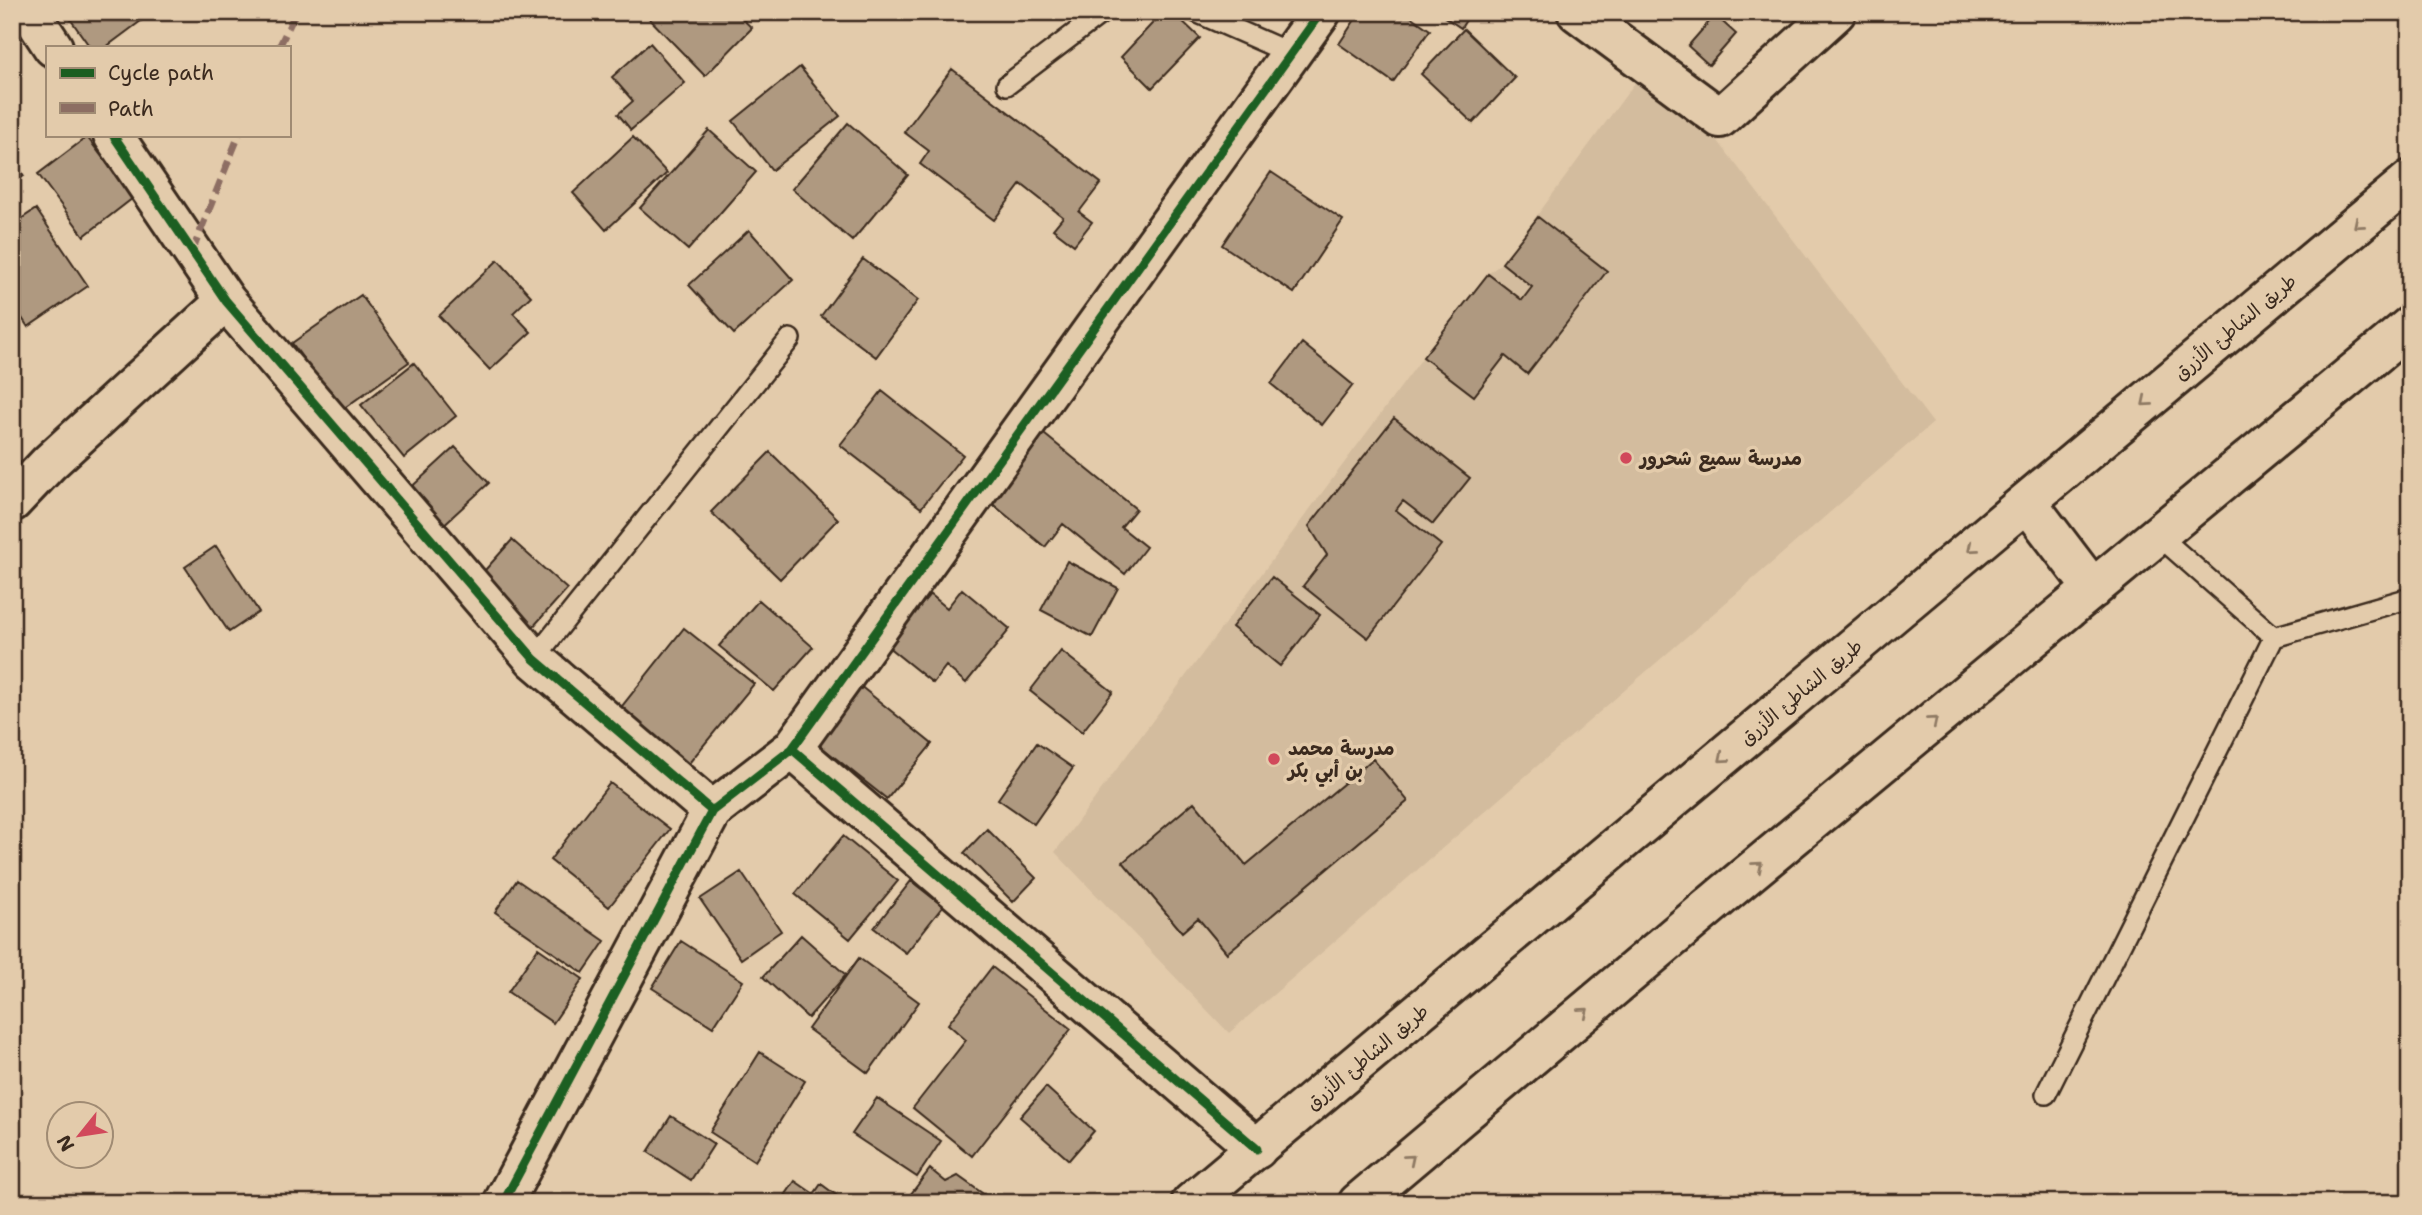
<svg xmlns="http://www.w3.org/2000/svg" width="2422" height="1215" font-family="'Shantell Sans','Playpen Sans Arabic',sans-serif">
	<style>
		.built { fill: #d3bc9e }
		.building { fill: #af9980; stroke: #3b2a1e; stroke-width: 2 }
		.lines { fill: none; stroke-linecap: round; stroke-linejoin: round }
		.lane-casing { stroke: #3b2a1e; stroke-width: 24 }
		.street-casing { stroke: #3b2a1e; stroke-width: 44 }
		.secondary-casing { stroke: #3b2a1e; stroke-width: 44 }
		.lane { stroke: #e3cbab; stroke-width: 19 }
		.street { stroke: #e3cbab; stroke-width: 38 }
		.secondary { stroke: #e3cbab; stroke-width: 38 }
		.quiet { stroke: #8d6e63; stroke-width: 7; stroke-dasharray: 14 7; stroke-linecap: butt }
		.cycleway-casing { stroke: #e3cbab; stroke-width: 13 }
		.cycleway { stroke: #1b5e20; stroke-width: 9 }
		.oneway { stroke: #8f7a64 }
		.poi-dot { fill: #d1495b; stroke: #e3cbab; stroke-width: 2.5 }
		.labels { text-anchor: middle; dominant-baseline: central; stroke-width: 7; stroke-linejoin: round; paint-order: stroke }
		.street-label { font-size: 19px; fill: #3b2a1e; stroke: #e3cbab }
		.poi-label { font-size: 19px; font-weight: bold; fill: #3b2a1e; stroke: #e3cbab; text-anchor: start }
	</style>
	<rect width="100%" height="100%" fill="#e3cbab"/>
	<filter id="ink" filterUnits="userSpaceOnUse"><feTurbulence type="fractalNoise" baseFrequency=".0143" numOctaves="2"/><feDisplacementMap in="SourceGraphic" scale="14" xChannelSelector="R" yChannelSelector="G"/><feConvolveMatrix kernelMatrix="1 2 1 2 8 2 1 2 1" color-interpolation-filters="sRGB"/></filter>
	<g filter="url(#ink)">
		<path class="built" d="M1654,57L1933,423L1229,1033L1055,852L1423,357L1488,274L1502,263Z"/>
		<path class="building" d="M153,12L106,47H90L66,13Z
			M643,12H735L752,28L705,76Z
			M1163,12H1173L1200,38L1152,88L1121,57Z
			M1360,12H1404L1430,30L1393,82L1339,44Z
			M1437,12H1471L1461,28Z
			M1715,15L1736,34L1709,65L1688,46Z
			M1464,29L1515,78L1473,123L1421,74Z
			M650,43L685,83L631,130L618,114L633,101L612,77Z
			M800,67L840,116L772,170L733,121Z
			M952,69L1101,183L1079,212L1092,222L1074,245L1053,229L1063,217L1021,184L994,220L920,164L929,151L904,132Z
			M848,123L908,175L852,241L792,189Z
			M709,130L756,172L688,250L640,208Z
			M87,137L133,198L84,236L38,174Z
			M633,137L667,173L606,230L573,193Z
			M12,157L24,176L12,184Z
			M1271,172L1343,220L1294,293L1222,245Z
			M36,209L88,286L28,327L12,303V225Z
			M1538,217L1607,271L1527,374L1505,356L1474,396L1423,357L1488,274L1522,300L1532,287L1502,263Z
			M749,230L793,280L734,334L689,285Z
			M863,259L918,300L876,357L821,316Z
			M498,260L531,296L513,313L531,332L490,370L439,316Z
			M361,295L409,362L340,411L292,343Z
			M1302,343L1353,385L1322,425L1271,384Z
			M414,363L456,416L404,458L361,405Z
			M882,391L963,455L921,508L840,445Z
			M1394,418L1470,478L1433,524L1403,501L1396,510L1441,545L1368,638L1303,586L1327,555L1309,526Z
			M1039,430L1136,509L1121,527L1146,547L1125,574L1063,524L1045,547L984,497Z
			M455,447L489,483L440,528L406,492Z
			M770,452L838,519L780,579L711,512Z
			M512,540L567,589L532,628L477,579Z
			M216,546L259,612L229,632L185,567Z
			M1067,561L1118,588L1092,637L1041,610Z
			M1272,577L1320,615L1280,666L1232,627Z
			M962,589L1010,629L966,683L946,666L933,683L887,646L930,594L947,608Z
			M759,600L813,647L774,691L719,646Z
			M684,628L754,684L685,768L619,710Z
			M1061,651L1113,692L1082,732L1030,691Z
			M859,685L932,744L887,799L814,741Z
			M1037,743L1073,768L1034,824L998,799Z
			M1373,759L1408,801L1227,953L1198,918L1182,932L1123,862L1194,802L1246,865Z
			M610,783L670,829L609,907L550,860Z
			M987,829L1036,878L1013,902L964,853Z
			M843,836L898,881L850,939L795,894Z
			M741,872L781,931L741,959L700,899Z
			M517,880L605,941L583,973L495,912Z
			M911,881L943,906L906,953L874,928Z
			M801,935L846,975L808,1018L763,977Z
			M681,941L743,981L713,1027L652,988Z
			M538,948L583,979L553,1023L508,992Z
			M859,958L919,1002L868,1073L808,1029Z
			M992,967L1071,1029L972,1156L913,1108L966,1040L948,1024Z
			M760,1052L805,1081L755,1161L710,1132Z
			M1046,1087L1094,1131L1069,1160L1020,1117Z
			M877,1098L941,1141L917,1177L852,1134Z
			M671,1116L714,1144L691,1180L648,1152Z
			M930,1169L946,1182L958,1176L996,1203H949L943,1198L939,1203H904Z
			M795,1181L814,1194L821,1184L840,1198L837,1203H780Z"/>
		<g class="lines">
			<g class="lane-casing">
				<path id="lane" d="M1196,12L1294,55
					M1007,85L1103,12
					M2158,535L2274,637L2410,598
					M534,659L790,339
					M2046,1094L2274,637"/>
			</g>
			<g class="street-casing">
				<path id="street" d="M30,12L53,47
					M1577,12L1720,118L1836,12
					M113,135L226,301L534,659L712,811
					M12,502L49,463L226,301
					M792,749L1257,1149
					M503,1203L712,811L792,749L1321,12"/>
			</g>
			<g class="secondary-casing">
				<path id="secondary" d="M2027,502L2093,589
					M1191,1203L2410,180
					M1358,1203L1723,895L2410,326"/>
			</g>
			<use href="#lane" class="lane"/>
			<use href="#street" class="street"/>
			<use href="#secondary" class="secondary"/>
			<path class="quiet" d="M279,47L296,12
				M192,252L239,135"/>
			<g class="cycleway-casing">
				<path id="cycleway" d="M113,135L226,301L534,659L712,811
					M792,749L1257,1149
					M503,1203L712,811L792,749L1321,12"/>
			</g>
			<use href="#cycleway" class="cycleway"/>
		</g>
		<defs><path id="oneway-chevron" d="M-2-3.5L2.5 0L-2 3.5" fill="none" stroke-width="1.6" stroke-linecap="round" stroke-linejoin="round" transform="scale(1.75)"/></defs>
		<g class="oneway">
			<use href="#oneway-chevron" transform="translate(2358 224) rotate(140)"/>
			<use href="#oneway-chevron" transform="translate(2146 402) rotate(140)"/>
			<use href="#oneway-chevron" transform="translate(1972 548) rotate(140)"/>
			<use href="#oneway-chevron" transform="translate(1933 721) rotate(-40)"/>
			<use href="#oneway-chevron" transform="translate(1723 758) rotate(140)"/>
			<use href="#oneway-chevron" transform="translate(1758 866) rotate(-40)"/>
			<use href="#oneway-chevron" transform="translate(1584 1012) rotate(-40)"/>
			<use href="#oneway-chevron" transform="translate(1410 1159) rotate(-40)"/>
		</g>
	</g>
	<g class="poi-dot">
		<circle cx="1626" cy="458" r="7"/>
		<circle cx="1274" cy="759" r="7"/>
	</g>
	<g class="labels">
		<g class="street-label">
			<text transform="translate(2235 327) rotate(-40)">طريق الشاطئ الأزرق</text>
			<text transform="translate(1801 692) rotate(-40)">طريق الشاطئ الأزرق</text>
			<text transform="translate(1367 1057) rotate(-40)">طريق الشاطئ الأزرق</text>
		</g>
		<g class="poi-label">
			<text x="1640" y="458">مدرسة سميع شحرور</text>
			<text x="1288" y="748">مدرسة محمد<tspan x="1288" dy="22">بن أبي بكر</tspan></text>
		</g>
	</g>
	<rect width="2422" height="1215" fill="none" stroke="#e3cbab" stroke-width="42"/>
	<rect x="21" y="21" width="2380" height="1173" fill="none" stroke="#3b2a1e" stroke-width="2.5" filter="url(#ink)"/>
	<rect x="46" y="46" width="245" height="91" fill="#e3cbab" stroke="#a08b73" stroke-width="2"/>
	<rect x="60" y="68" width="35" height="10" fill="#1b5e20" stroke="#a08b73" stroke-width="2"/>
	<text x="108" y="80" font-size="21" fill="#3b2a1e">Cycle path</text>
	<rect x="60" y="103" width="35" height="10" fill="#8d6e63" stroke="#a08b73" stroke-width="2"/>
	<text x="108" y="116" font-size="21" fill="#3b2a1e">Path</text>
	<g transform="translate(80 1135) rotate(240)"><circle r="33" fill="#e3cbab" stroke="#a08b73" stroke-width="2"/>
	<path d="M0-5L12 26L0 18L-12 26Z" fill="#d1495b"/>
	<text y="-10" font-size="19" font-weight="bold" text-anchor="middle" fill="#3b2a1e">N</text>
	</g>
</svg>
